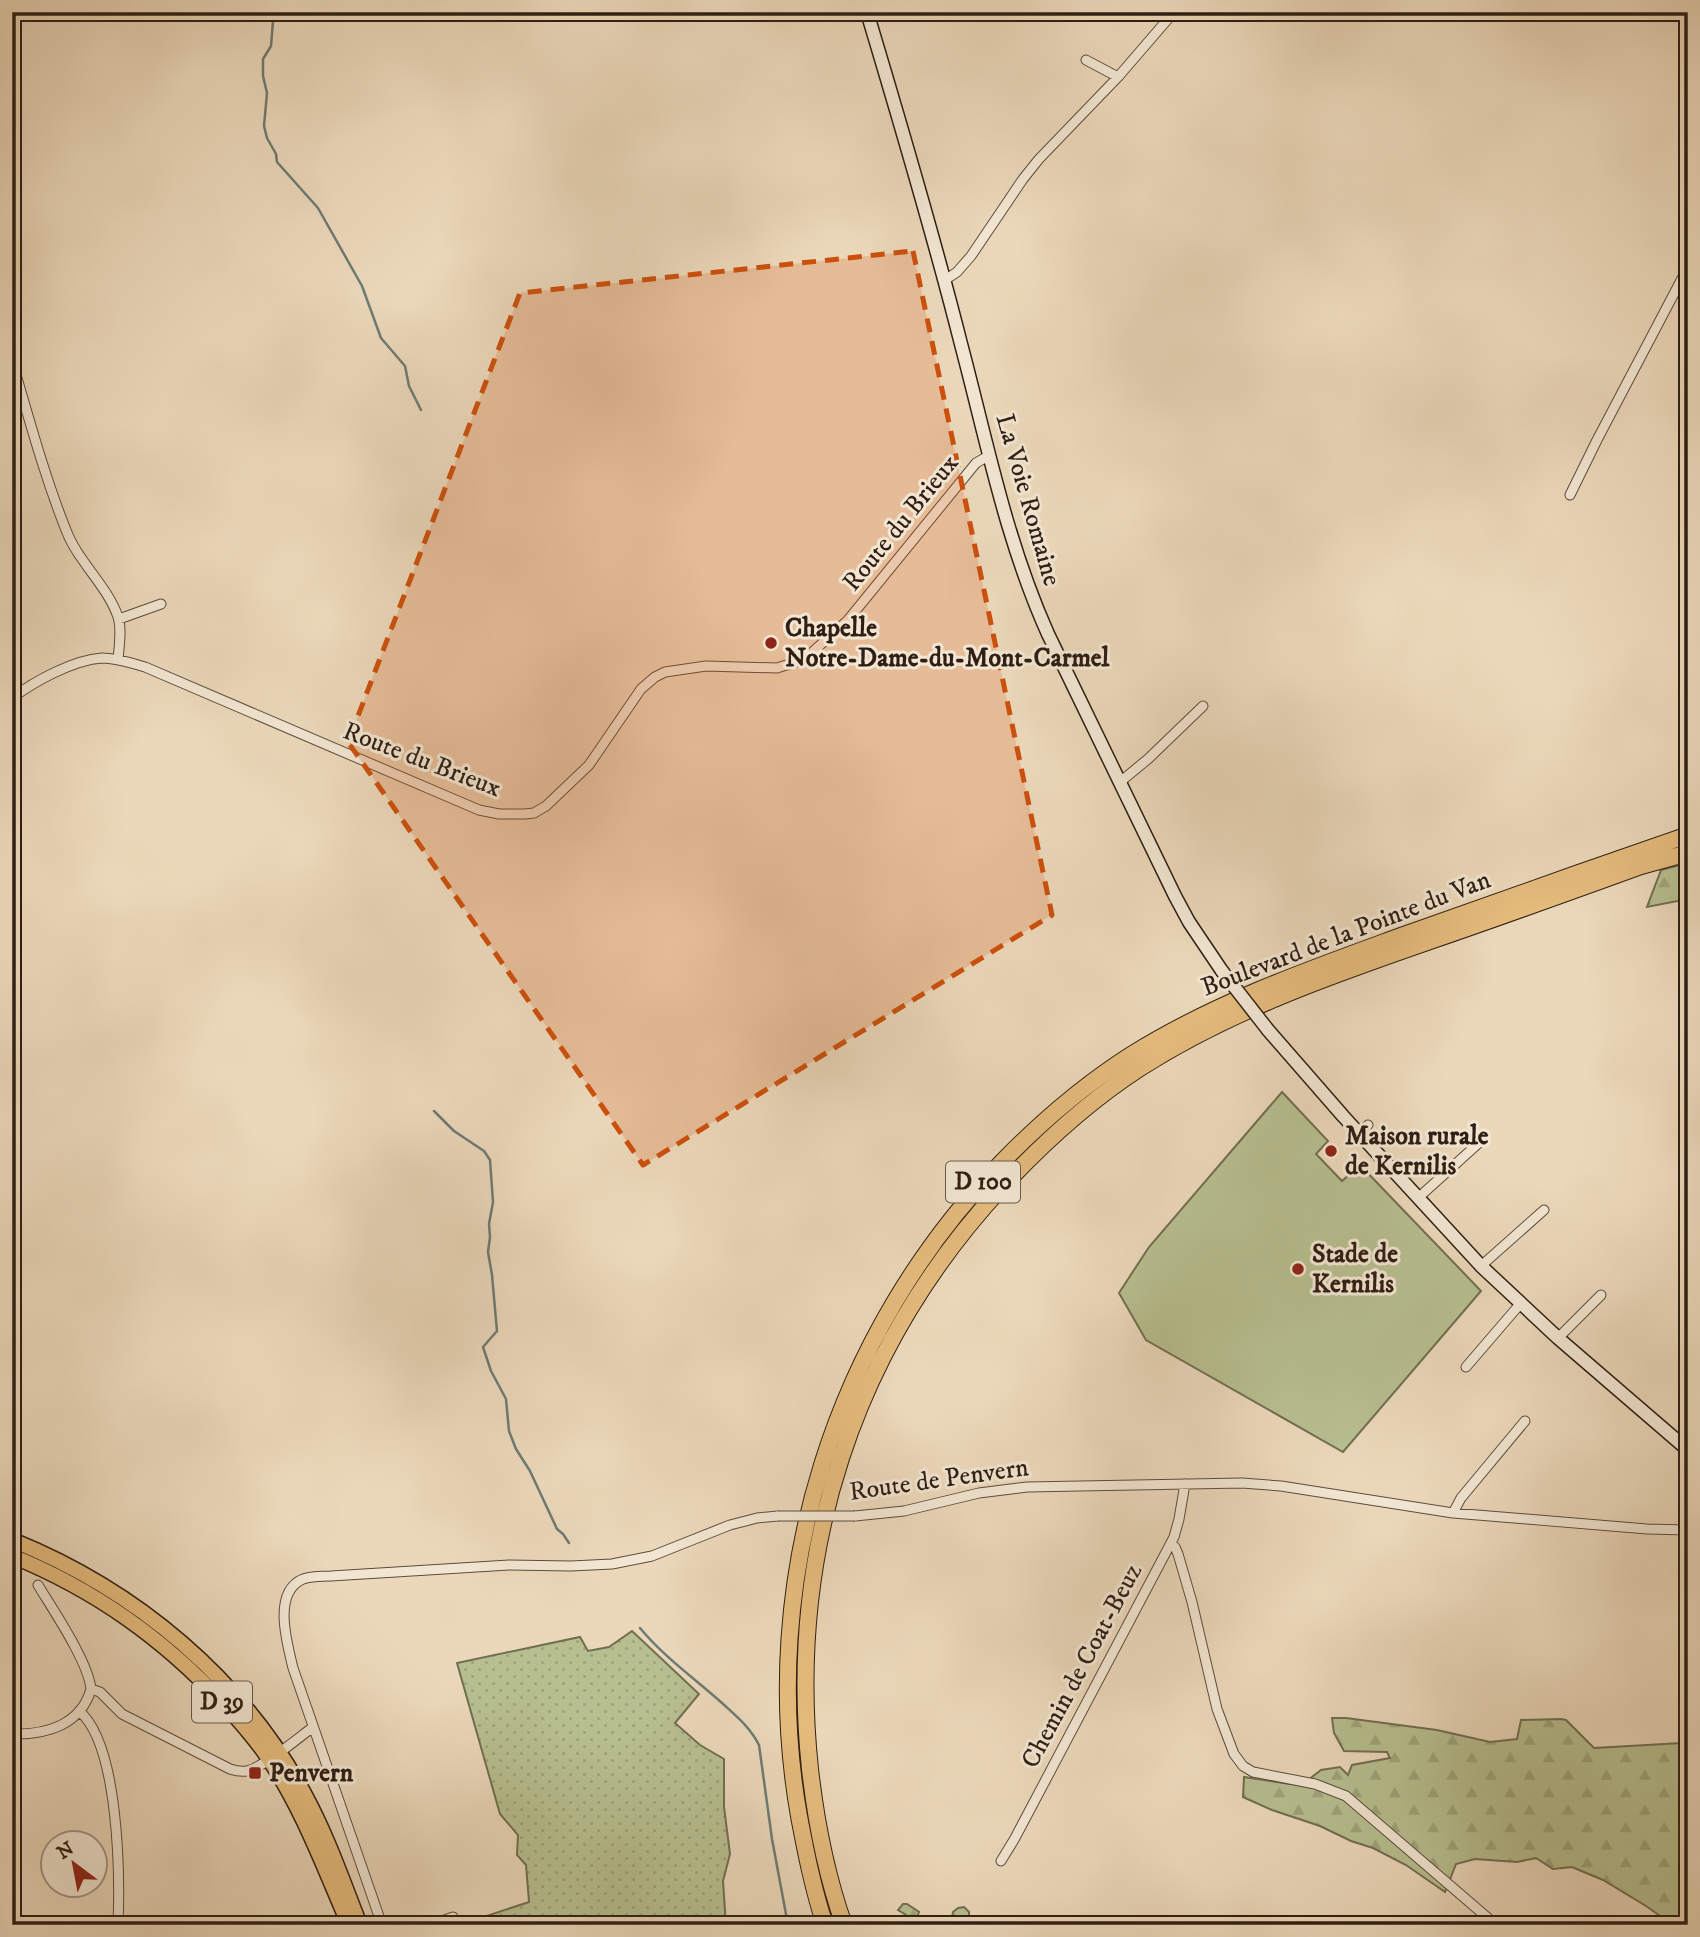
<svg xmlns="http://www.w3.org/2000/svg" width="1700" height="1937" font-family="'IM FELL DW Pica',serif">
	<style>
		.grass { fill: url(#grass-dots); stroke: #726e52; stroke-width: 2 }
		.forest { fill: url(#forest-firs); stroke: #726e52; stroke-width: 2 }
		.garden { fill: #b7bf90; stroke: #726e52; stroke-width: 2 }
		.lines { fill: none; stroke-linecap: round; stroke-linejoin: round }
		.stream { stroke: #6e7b75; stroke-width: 2.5 }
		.street-casing { stroke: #5d4c3e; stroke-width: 11 }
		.secondary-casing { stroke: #2e1e14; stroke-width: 15 }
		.primary-casing { stroke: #2e1e14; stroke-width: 17 }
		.highway-casing { stroke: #2e1e14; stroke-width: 18 }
		.street { stroke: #f2e6d2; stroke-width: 9 }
		.secondary { stroke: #f2e6d2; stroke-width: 12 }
		.primary { stroke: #e6bc7d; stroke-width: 14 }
		.highway { stroke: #e6bc7d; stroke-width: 16 }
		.street-bridge-casing { stroke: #5d4c3e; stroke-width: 11; stroke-linecap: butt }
		.secondary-bridge-casing { stroke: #2e1e14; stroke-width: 15; stroke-linecap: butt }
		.street-bridge { stroke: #f2e6d2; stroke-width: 9 }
		.secondary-bridge { stroke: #f2e6d2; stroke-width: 12 }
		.marked { fill: #cc500d; fill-opacity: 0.2; stroke: #cc500d; stroke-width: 5; stroke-dasharray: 14 9; stroke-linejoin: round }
		.poi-dot { fill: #8f2418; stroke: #f2e6d2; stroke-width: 2.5 }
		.labels { text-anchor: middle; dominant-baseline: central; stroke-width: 6; stroke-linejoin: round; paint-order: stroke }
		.shield { fill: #f2e6d2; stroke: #695a4d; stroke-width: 2 }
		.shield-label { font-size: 24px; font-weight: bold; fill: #2e1e14 }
		.street-label { font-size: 26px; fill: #2e1e14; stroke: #f2e6d2 }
		.poi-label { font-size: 26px; font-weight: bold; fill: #2e1e14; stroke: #f2e6d2; text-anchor: start }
	</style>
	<defs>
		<pattern id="grass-dots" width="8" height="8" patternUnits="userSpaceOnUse" patternTransform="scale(1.75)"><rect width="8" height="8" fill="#b7bf90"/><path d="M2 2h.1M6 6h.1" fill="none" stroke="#9ea47b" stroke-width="1.8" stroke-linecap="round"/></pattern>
		<pattern id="forest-firs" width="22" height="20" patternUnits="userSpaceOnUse" patternTransform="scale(1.75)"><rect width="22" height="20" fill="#b7bf90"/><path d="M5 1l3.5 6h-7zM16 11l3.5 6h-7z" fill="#9ea47b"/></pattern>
	</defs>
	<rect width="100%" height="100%" fill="#ebd8ba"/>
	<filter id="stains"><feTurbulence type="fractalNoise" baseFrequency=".00286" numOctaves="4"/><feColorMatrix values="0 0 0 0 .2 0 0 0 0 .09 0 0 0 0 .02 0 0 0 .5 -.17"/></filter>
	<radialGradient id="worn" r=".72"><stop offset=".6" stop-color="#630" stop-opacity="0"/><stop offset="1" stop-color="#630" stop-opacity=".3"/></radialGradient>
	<path class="grass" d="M632,1631L699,1694L675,1723L700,1745L724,1759V1807L730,1854L723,1881L726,1925H459L529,1902L526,1865L517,1855L518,1835L500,1814L457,1663L580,1637L588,1651L609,1647Z"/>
	<path class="forest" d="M1688,863V899L1647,907L1661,870Z
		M1332,1718H1346L1437,1730L1490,1742L1517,1739L1521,1720L1561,1719L1566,1720L1594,1748L1682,1743L1688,1741V1925H1673L1646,1906L1603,1880L1572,1867L1553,1869L1536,1858L1517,1862L1475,1859L1456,1864L1445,1892L1406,1865L1373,1848L1351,1841L1320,1826L1272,1810L1243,1797L1244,1777L1290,1784L1308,1780L1321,1770L1340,1767L1348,1775L1352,1765L1390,1758L1387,1752L1344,1751L1334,1733Z
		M903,1904H907L919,1912L917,1918C924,1922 932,1916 937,1925H908L904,1921L906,1915L898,1910Z
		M964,1907L969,1912V1918L979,1922L978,1925H951L953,1912L958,1908Z"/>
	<path class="garden" d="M1282,1092L1328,1141L1316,1154L1342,1181L1360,1165L1481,1291L1343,1452L1146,1340L1119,1293L1149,1247Z"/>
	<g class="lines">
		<path class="stream" d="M268,12L273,21L271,46L263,59V76L267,93L264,126L267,138L276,154L277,162L318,208L362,286L381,338L405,366L409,386L421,410
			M434,1111L454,1131L484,1151L490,1160L493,1202L489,1224L490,1237L488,1252L492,1275L497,1331L483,1347L491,1371L506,1399L509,1431L516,1449L530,1471L557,1529L563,1534L569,1543
			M640,1628C664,1657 694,1678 722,1703C736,1716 750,1727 759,1745L772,1839L788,1925"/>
		<g class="street-casing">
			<path id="street" d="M1086,60L1118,77
				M945,280L957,272L971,256L1023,179L1039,159L1118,77L1174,12
				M12,361C29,418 44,475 66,530C78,562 107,585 118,617C122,629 119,647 118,660
				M1570,495L1597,440L1688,267
				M119,619L161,604
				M12,698C35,681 73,660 102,658C117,658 131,663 145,667L479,810L499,814H525L534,813L546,806L589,765L641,689L655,677L665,672L706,666L777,668L796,662L808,656L848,620L976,463L990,455
				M1120,782L1148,759L1203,706
				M1359,1133L1368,1125
				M1418,1198L1481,1141
				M1481,1266L1544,1210
				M1558,1338L1601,1295
				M1466,1367L1521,1303
				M1453,1513L1461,1498L1525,1421
				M855,1516L904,1511L979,1493L1027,1487L1242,1483L1281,1486L1453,1513L1647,1529L1688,1530
				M1170,1545L1175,1547L1178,1554L1192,1602L1217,1709L1234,1754L1243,1766L1253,1772L1315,1784L1346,1796L1496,1925
				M38,1585C53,1610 88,1661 91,1689
				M79,1711C119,1744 120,1875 118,1925
				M12,1734C46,1735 81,1725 91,1689L100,1692L122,1714L230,1769C236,1771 241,1772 247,1771C264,1767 297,1739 313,1727
				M12,1734L15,1654
				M1001,1861L1015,1838L1174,1537L1179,1519L1185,1484
				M382,1925L293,1668C287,1643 272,1592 303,1579C312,1576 322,1576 331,1576L509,1565L571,1566L612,1564L652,1556L730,1525L757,1518L778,1516
				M430,1925L453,1917"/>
		</g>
		<g class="secondary-casing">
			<path id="secondary" d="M867,12C900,122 933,233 961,344C987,442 1006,541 1048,634L1175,896L1189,922L1222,971
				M1268,1030L1343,1116L1481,1266L1558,1338L1688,1450"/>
		</g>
		<g class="primary-casing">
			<path id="primary" d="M12,1540C136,1590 243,1679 306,1797C328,1838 343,1882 360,1925
				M12,1556C95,1590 163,1638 224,1704C237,1718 250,1733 262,1749C300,1802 323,1865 349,1925"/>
		</g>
		<g class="highway-casing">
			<path id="highway" d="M825,1925C813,1889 806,1853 799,1816C757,1580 835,1333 1002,1162C1041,1122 1084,1085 1131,1055C1216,1002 1308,970 1401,936C1497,902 1592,868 1688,835
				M844,1925C826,1874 816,1822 810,1769C787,1551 853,1348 1002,1187C1044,1142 1089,1101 1140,1068C1231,1010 1332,975 1433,940C1503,916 1572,891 1641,866L1688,853"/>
		</g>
		<use href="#street" class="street"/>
		<use href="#secondary" class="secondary"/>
		<use href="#primary" class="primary"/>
		<use href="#highway" class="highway"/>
		<g class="street-bridge-casing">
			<path id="street-bridge" d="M778,1516H855"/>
		</g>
		<g class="secondary-bridge-casing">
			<path id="secondary-bridge" d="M1222,971L1268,1030"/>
		</g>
		<use href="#street-bridge" class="street-bridge"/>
		<use href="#secondary-bridge" class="secondary-bridge"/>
	</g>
	<path class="marked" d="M913,251L1052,915L643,1165L348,742L520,293Z"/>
	<g class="poi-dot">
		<circle cx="771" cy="643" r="7"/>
		<circle cx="1331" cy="1151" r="7"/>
		<circle cx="1298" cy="1269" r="7"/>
		<rect x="248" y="1766" width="14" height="14" rx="3.5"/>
	</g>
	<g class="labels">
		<g class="shield">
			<rect x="946" y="1161.5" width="74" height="41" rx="5"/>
			<rect x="192" y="1681.5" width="60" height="41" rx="5"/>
		</g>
		<g class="shield-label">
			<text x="983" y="1182">D 100</text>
			<text x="222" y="1702">D 39</text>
		</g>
		<g class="street-label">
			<text transform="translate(1028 500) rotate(74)">La Voie Romaine</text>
			<text transform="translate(901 523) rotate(-51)">Route du Brieux</text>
			<text transform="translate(422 760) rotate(21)">Route du Brieux</text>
			<text transform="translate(1346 934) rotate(-21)">Boulevard de la Pointe du Van</text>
			<text transform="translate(939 1480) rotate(-8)">Route de Penvern</text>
			<text transform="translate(1082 1666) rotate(-62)">Chemin de Coat-Beuz</text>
		</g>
		<g class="poi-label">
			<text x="785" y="628">Chapelle<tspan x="785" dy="30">Notre-Dame-du-Mont-Carmel</tspan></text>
			<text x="1345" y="1136">Maison rurale<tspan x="1345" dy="30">de Kernilis</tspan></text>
			<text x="1312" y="1254">Stade de<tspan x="1312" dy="30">Kernilis</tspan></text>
			<text x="269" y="1773">Penvern</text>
		</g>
	</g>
	<rect width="1700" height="1937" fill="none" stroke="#ebd8ba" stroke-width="42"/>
	<rect x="14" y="14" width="1672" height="1909" fill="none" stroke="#2e1e14" stroke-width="3.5"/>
	<rect x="21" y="21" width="1658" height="1895" fill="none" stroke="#2e1e14" stroke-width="2"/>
	<g transform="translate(74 1864) rotate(328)"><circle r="33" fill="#f2e6d2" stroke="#a49686" stroke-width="2"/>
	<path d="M0-5L12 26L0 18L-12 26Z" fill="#8f2418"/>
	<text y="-10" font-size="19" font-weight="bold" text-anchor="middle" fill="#2e1e14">N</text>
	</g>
	<rect width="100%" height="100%" filter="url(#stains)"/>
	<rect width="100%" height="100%" fill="url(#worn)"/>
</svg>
